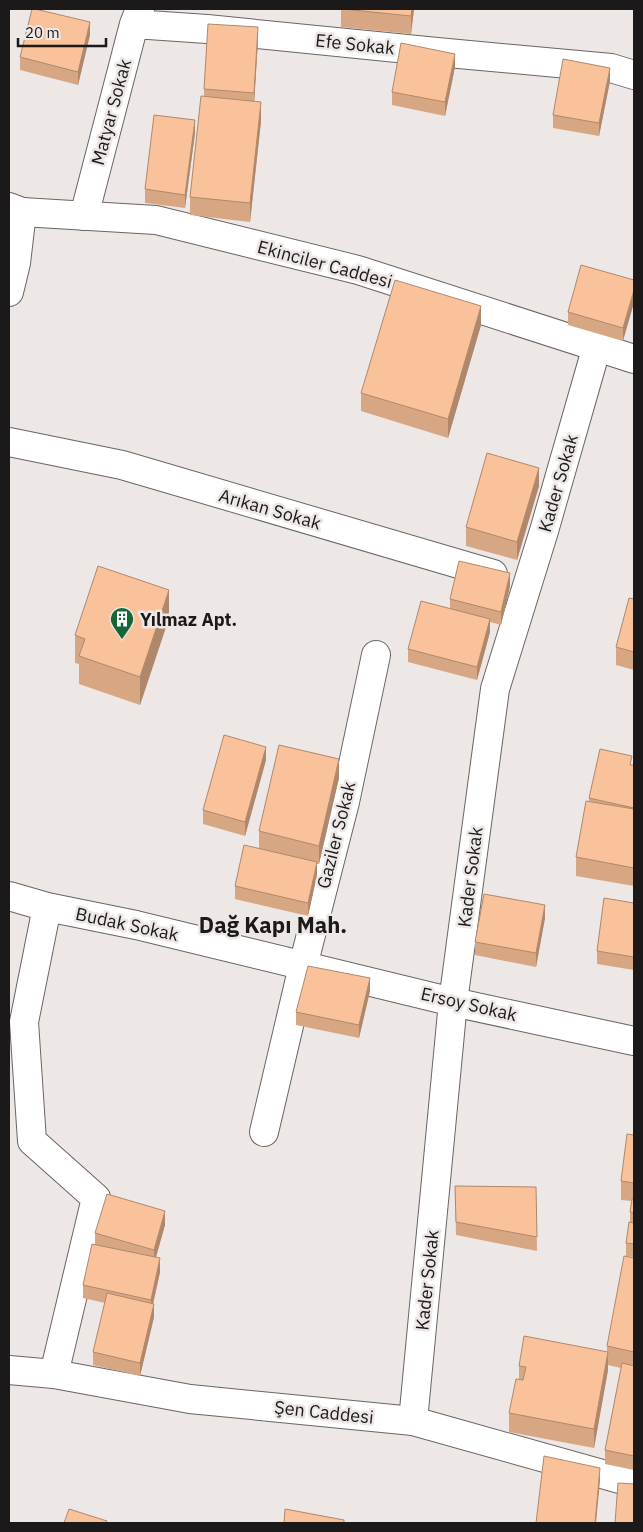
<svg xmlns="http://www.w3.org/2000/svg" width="643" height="1532" font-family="'IBM Plex Sans',sans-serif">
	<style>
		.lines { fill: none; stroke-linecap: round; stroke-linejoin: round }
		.minor-casing { stroke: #6a6564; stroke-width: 30 }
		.tertiary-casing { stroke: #6a6564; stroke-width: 30 }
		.minor { stroke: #fff; stroke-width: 28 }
		.tertiary { stroke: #fff; stroke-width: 28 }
		.wall { fill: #d7a784 }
		.shaded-wall { fill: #af886c }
		.building { fill: #fac29a; stroke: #af886c }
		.labels { text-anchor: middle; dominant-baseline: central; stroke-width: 5; stroke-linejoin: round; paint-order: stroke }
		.street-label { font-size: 18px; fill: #1b1919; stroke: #ede7e6 }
		.poi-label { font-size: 18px; font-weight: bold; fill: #1b1919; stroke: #ede7e6; text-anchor: start }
		.district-label { font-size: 22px; font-weight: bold; fill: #1b1919; stroke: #ede7e6 }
	</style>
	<rect width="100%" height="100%" fill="#ede7e6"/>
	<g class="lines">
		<g class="minor-casing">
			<path id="minor" d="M134,24L207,29L437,52L611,68L634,75
				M84,216L134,24L140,9
				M9,292L16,263L22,212
				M9,442L122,465L493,574
				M9,896L47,907L136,925L453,1002L634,1041
				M47,907L24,1022L32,1141L96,1198L54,1374
				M264,1132L303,966L345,802L376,655
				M413,1421L453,1002L495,689L544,531L597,346"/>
		</g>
		<g class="tertiary-casing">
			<path id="tertiary" d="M9,207L22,212L156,220L358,270L634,359
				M9,1370L54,1374L190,1399L413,1421L634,1483"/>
		</g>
		<use href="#minor" class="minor"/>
		<use href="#tertiary" class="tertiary"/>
	</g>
	<path class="wall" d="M341,9H414L411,34L341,27Z
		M90,35L78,85L20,70V57Z
		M258,40L254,102L261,121L250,222L190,215V197L204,96V89Z
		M455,67L445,116L392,105V92Z
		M610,81L599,136L553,128V115Z
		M195,133L185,208L145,203V189Z
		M634,280L623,341L568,325V312Z
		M481,325L448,438L361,411V393Z
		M539,486L517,560L466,546V527Z
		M634,584V670L616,665V647L634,599Z
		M510,586L501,625L490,622V632L477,680L408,662V649L450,608V599Z
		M169,618L140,705L79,684V664L75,663V635Z
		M266,760L245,836L203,824V810Z
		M632,765H634V886L576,876V857L589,801V798Z
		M339,778L319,864H317V875L308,916L235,899V886L259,848V831Z
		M634,903V970L597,964V951Z
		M545,918L536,967L475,955V942Z
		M370,991L359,1038L296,1025V1012Z
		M634,1135V1257L626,1256V1243L630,1223V1212L632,1201L621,1200V1181Z
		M455,1186L536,1187L537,1251L456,1235Z
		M165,1225L156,1258L160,1272L153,1304L154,1317L140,1376L93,1365V1352L105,1303L83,1298V1285L95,1244V1233Z
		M634,1258V1470L605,1464V1450L621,1368L608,1365V1370L594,1448L509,1432V1413L519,1379V1366L607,1352V1346Z"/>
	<path class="shaded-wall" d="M412,9H414L411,34V16Z
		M90,22V35L78,85V72Z
		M258,27V40L254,106V93Z
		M455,54V67L445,116V102Z
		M610,68V81L599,136V123Z
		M261,102V121L250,222V203Z
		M195,120V133L185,208V195Z
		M634,290V303L623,341V328Z
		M481,306V325L448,438V419Z
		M539,468V486L517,560V542Z
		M510,573V586L501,625V612Z
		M169,590V618L140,705V677Z
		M490,619V632L477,680V667Z
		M266,747V760L245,836V822Z
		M339,759V778L319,864V846Z
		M317,862V875L308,916V903Z
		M545,905V918L536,967V953Z
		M370,978V991L359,1038V1025Z
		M165,1211V1225L154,1263V1250Z
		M160,1258V1272L151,1313V1300Z
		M154,1304V1317L140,1376V1363Z
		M608,1352V1370L594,1448V1429Z
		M600,1468V1481L596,1523H595Z"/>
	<path class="building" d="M32,9H35L90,22L78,72L20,57Z
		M343,9H412L411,16Z
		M208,24L258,27L254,93L204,89Z
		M401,43L455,54L445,102L392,92Z
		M563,59L610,68L599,123L553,115Z
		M201,96L261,102L250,203L190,197Z
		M154,115L195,120L185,195L145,189Z
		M581,265L634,280V290L623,328L568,312Z
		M395,280L481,306L448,419L361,393Z
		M487,453L539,468L517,542L466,527Z
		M459,561L510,573L501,612L450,599Z
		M98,566L169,590L140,677L79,656L85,639L75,635Z
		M629,598L634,599V652L616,647Z
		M421,601L490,619L477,667L408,649Z
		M224,735L266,747L245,822L203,810Z
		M279,745L339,759L319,846L259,831Z
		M600,749L632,756L630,765H634V808L589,798Z
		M586,801L634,809V868L576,857Z
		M244,845L317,862L308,903L235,886Z
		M484,894L545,905L536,953L475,942Z
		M604,898L634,903V957L597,951Z
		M308,966L370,978L359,1025L296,1012Z
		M627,1134L634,1135V1183L621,1181Z
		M455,1186L536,1187L537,1237L456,1222Z
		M107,1194L165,1211L154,1250L95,1233Z
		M632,1199H634V1213L630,1212Z
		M629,1222L634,1223V1244L626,1243Z
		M92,1244L160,1258L151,1300L83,1285Z
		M624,1256L634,1258V1352L607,1346Z
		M107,1293L154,1304L140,1363L93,1352Z
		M524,1336L608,1352L594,1429L509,1413L516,1379L523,1380L526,1367L519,1366Z
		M622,1363L634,1366V1456L605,1450Z
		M544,1456L600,1468L595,1523H536Z
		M618,1483L634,1484V1523H615Z
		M69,1509L107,1521L106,1523H64Z
		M285,1509L344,1520V1523H284Z"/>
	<defs>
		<g id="building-pin" transform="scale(1.25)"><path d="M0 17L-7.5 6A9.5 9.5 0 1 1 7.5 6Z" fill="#166636" stroke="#ede7e6"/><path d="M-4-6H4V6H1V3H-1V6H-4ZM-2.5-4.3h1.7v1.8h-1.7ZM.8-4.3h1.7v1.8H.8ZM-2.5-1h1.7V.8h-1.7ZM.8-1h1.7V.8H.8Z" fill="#fff"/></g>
	</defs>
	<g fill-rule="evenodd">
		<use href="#building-pin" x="122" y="619"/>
	</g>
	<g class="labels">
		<g class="street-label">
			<text transform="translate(355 44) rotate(6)">Efe Sokak</text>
			<text transform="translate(111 112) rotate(-75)">Matyar Sokak</text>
			<text transform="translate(325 264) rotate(15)">Ekinciler Caddesi</text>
			<text transform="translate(558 483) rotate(-74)">Kader Sokak</text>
			<text transform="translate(270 509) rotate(16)">Arıkan Sokak</text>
			<text transform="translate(336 835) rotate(-76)">Gaziler Sokak</text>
			<text transform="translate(470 877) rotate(-83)">Kader Sokak</text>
			<text transform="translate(127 924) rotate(12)">Budak Sokak</text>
			<text transform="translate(469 1004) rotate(13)">Ersoy Sokak</text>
			<text transform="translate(427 1280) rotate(-84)">Kader Sokak</text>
			<text transform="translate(324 1412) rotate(6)">Şen Caddesi</text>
		</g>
		<g class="poi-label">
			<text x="140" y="619">Yılmaz Apt.</text>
		</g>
		<g class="district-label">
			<text x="273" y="924">Dağ Kapı Mah.</text>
		</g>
	</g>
	<rect width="643" height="1532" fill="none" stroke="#1b1919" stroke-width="20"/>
	<path d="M18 38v8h88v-8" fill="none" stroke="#1b1919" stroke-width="2.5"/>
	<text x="25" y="38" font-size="15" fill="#1b1919" stroke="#ede7e6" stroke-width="4" paint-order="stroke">20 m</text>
</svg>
